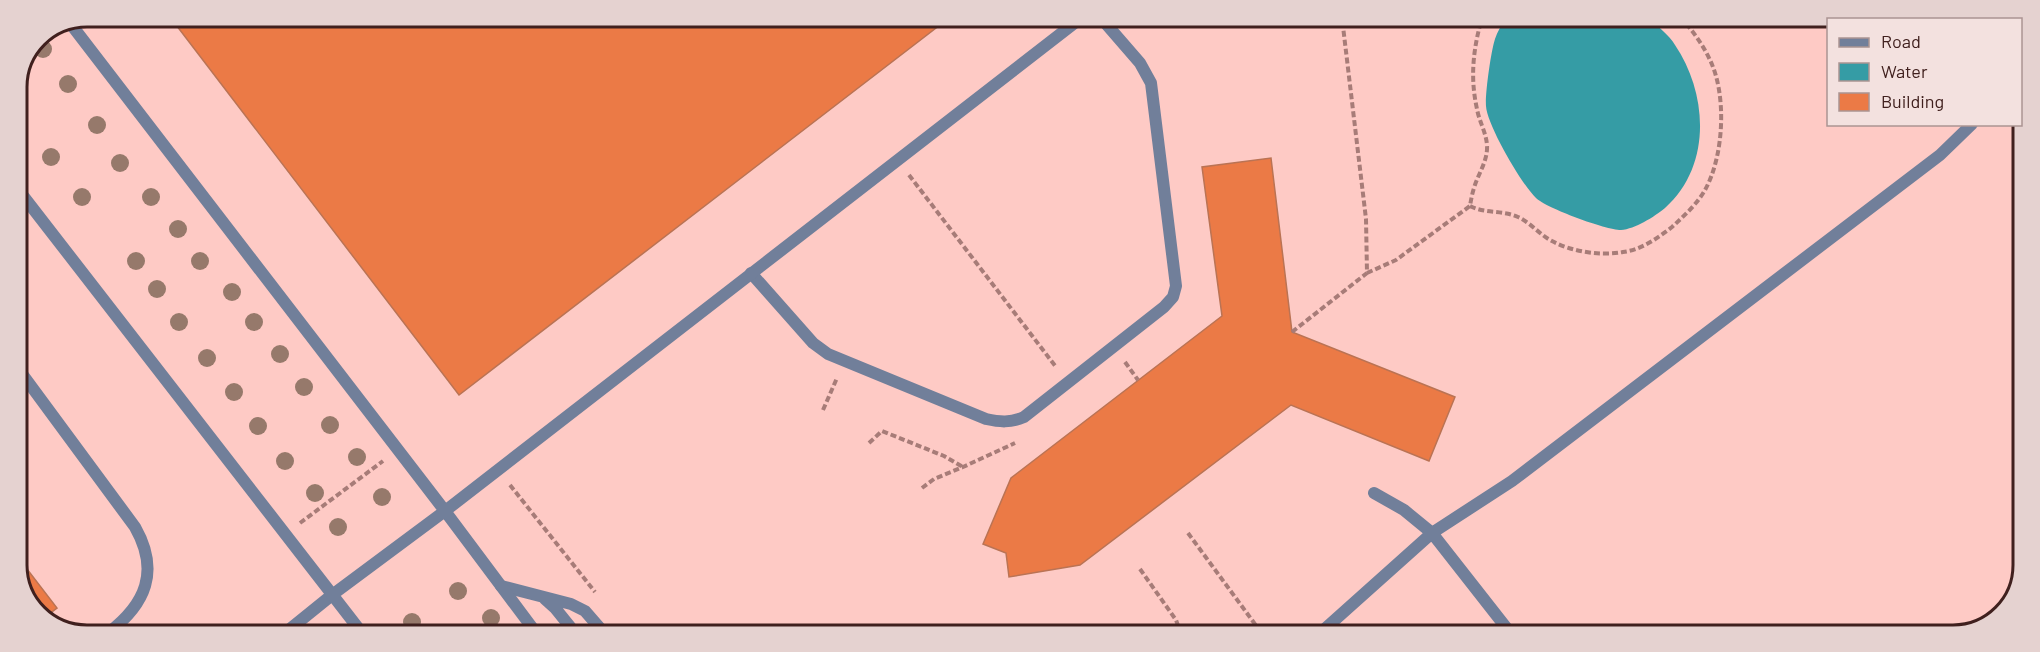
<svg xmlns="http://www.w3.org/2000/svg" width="2040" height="652" font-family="Barlow,sans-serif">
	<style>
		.water { fill: #359ca5 }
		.building { fill: #eb7a46; stroke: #ba7354; stroke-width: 1.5 }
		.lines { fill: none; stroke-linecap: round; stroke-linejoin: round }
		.path { stroke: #a77c78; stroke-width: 4; stroke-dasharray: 6 3; stroke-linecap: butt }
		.lane { stroke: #717f9a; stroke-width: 12 }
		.street { stroke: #717f9a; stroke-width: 12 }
		.tree { fill: #96796b }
		.rim { fill: none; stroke: #40201e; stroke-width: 3 }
	</style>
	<rect width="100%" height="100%" fill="#fecac5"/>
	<path class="water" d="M1505,18L1650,19C1658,27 1669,35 1675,45C1708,94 1712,166 1665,208C1654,217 1635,229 1621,230C1606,230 1546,208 1536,198C1522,185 1487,125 1486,106C1485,94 1491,51 1495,39C1497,32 1502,25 1505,18Z"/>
	<path class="building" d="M170,17L949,18L459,395Z
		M1271,158L1292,332L1455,397L1429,461L1291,405L1080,565L1009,577L1006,553L983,544L1011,478L1222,316L1202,167Z
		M17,556L57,608L45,617L31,608L17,570Z"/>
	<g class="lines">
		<path class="path" d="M909,175L1056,367
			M1470,206C1485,214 1503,210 1518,217C1531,223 1540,235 1552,241C1572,252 1601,256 1623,252C1641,250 1658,238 1672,227C1684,216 1697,204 1705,190C1724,156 1727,95 1710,60C1703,45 1693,31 1682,19
			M1367,273L1396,260L1470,206C1471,200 1472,194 1474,188C1478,174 1488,161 1487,145C1486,132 1479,121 1477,109C1470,78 1473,49 1482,18
			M1292,332L1367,273L1366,219L1342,18
			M1125,362L1138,380
			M823,410L837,378
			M869,443L882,431L944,456L963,467
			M510,485L595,592
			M922,488L934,479L963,467L1015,443
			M300,523L383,461
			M1188,533L1263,635
			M1140,569L1176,620L1181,634"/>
		<path class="lane" d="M2020,86L2023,84
			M751,273L813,343L828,354L986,419C1000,422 1010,423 1024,417L1164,307L1173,297L1176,286L1151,83L1140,63L1101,18
			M17,367L135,527C160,571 146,604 108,633
			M1374,493L1404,510L1432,533L1512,635
			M501,586L571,604L585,611L605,634
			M545,599L555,608L576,634
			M285,633L332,595
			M1318,635L1432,533L1512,481L1940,155L1972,124"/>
		<path class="street" d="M70,23L445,511L537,634
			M17,188L362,633
			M332,595L445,511L1081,18"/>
	</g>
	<g class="tree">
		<circle cx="43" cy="49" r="9"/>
		<circle cx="68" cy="84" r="9"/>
		<circle cx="97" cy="125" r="9"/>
		<circle cx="51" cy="157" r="9"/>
		<circle cx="120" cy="163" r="9"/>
		<circle cx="82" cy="197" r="9"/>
		<circle cx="151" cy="197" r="9"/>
		<circle cx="178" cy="229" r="9"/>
		<circle cx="136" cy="261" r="9"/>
		<circle cx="200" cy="261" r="9"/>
		<circle cx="157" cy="289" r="9"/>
		<circle cx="232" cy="292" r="9"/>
		<circle cx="179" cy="322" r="9"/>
		<circle cx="254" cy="322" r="9"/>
		<circle cx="280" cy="354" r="9"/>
		<circle cx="207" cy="358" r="9"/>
		<circle cx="304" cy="387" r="9"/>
		<circle cx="234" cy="392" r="9"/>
		<circle cx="330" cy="425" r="9"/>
		<circle cx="258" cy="426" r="9"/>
		<circle cx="357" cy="457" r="9"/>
		<circle cx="285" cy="461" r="9"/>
		<circle cx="315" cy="493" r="9"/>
		<circle cx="382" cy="497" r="9"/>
		<circle cx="338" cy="527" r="9"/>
		<circle cx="458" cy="591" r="9"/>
		<circle cx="491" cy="618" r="9"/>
		<circle cx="412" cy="622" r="9"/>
	</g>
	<path d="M0 0H2040V652H0ZM87 27H1953A60 60 0 0 1 2013 87V565A60 60 0 0 1 1953 625H87A60 60 0 0 1 27 565V87A60 60 0 0 1 87 27Z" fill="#e5d2d0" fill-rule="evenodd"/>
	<path class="rim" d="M87 27H1953A60 60 0 0 1 2013 87V565A60 60 0 0 1 1953 625H87A60 60 0 0 1 27 565V87A60 60 0 0 1 87 27Z"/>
	<rect x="1827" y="18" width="195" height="108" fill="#f3e1df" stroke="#ab9492" stroke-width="1.5"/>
	<rect x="1839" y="38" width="30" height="9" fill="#717f9a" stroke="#ab9492" stroke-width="1.5"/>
	<text x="1881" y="48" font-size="18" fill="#40201e">Road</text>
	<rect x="1839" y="63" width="30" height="18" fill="#359ca5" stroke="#ab9492" stroke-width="1.5"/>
	<text x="1881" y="78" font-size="18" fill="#40201e">Water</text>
	<rect x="1839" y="93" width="30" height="18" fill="#eb7a46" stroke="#ab9492" stroke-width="1.5"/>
	<text x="1881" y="108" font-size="18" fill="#40201e">Building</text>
</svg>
